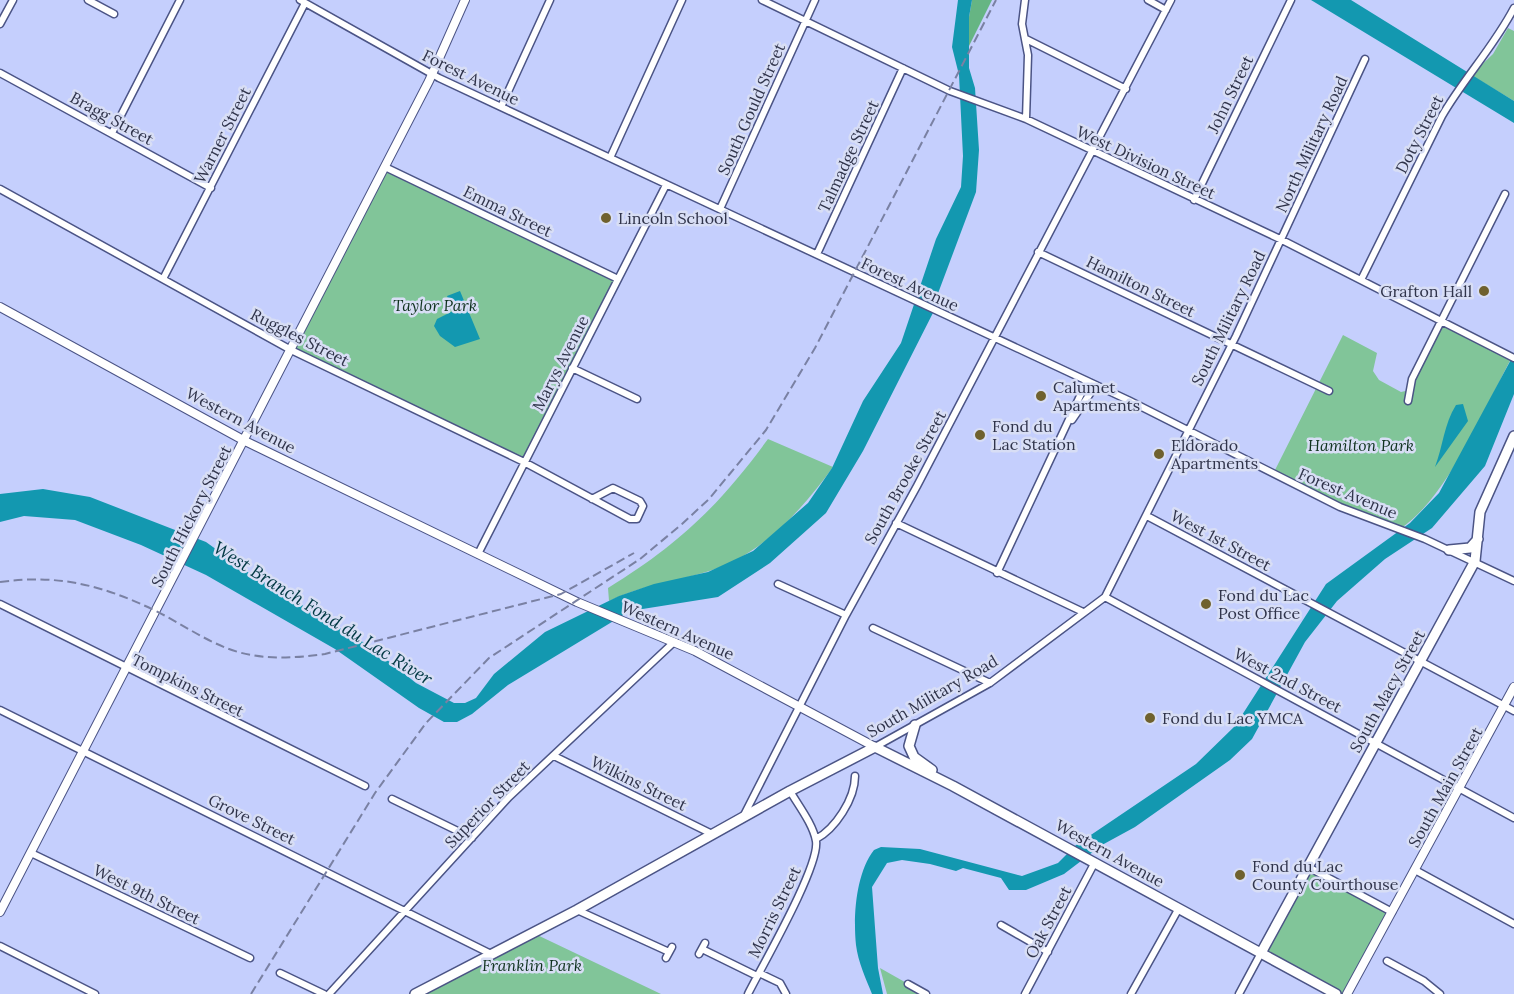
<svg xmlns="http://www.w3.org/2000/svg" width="1514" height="994" font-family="Lora,serif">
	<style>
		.green { fill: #81c599 }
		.forest { fill: #66b583 }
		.water { fill: #1398b0 }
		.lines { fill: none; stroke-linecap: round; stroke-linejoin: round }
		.minor-casing { stroke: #4b5485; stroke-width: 9 }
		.tertiary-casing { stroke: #4b5485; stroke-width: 10 }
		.secondary-casing { stroke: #4b5485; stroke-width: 12 }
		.minor { stroke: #fff; stroke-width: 6 }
		.tertiary { stroke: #fff; stroke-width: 8 }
		.secondary { stroke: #fff; stroke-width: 9 }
		.rail { stroke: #7a81a3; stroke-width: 2; stroke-dasharray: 9 4.5; stroke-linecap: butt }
		.poi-dot { fill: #6f612e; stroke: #d8def5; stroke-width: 2 }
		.labels { text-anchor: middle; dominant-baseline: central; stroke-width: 5; stroke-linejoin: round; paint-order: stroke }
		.street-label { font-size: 16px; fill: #30344b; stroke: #d8def5 }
		.poi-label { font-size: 16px; fill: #30344b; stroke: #d8def5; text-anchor: start }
		.park-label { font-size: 16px; font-style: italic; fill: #0f321e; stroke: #d8def5 }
		.water-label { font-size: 18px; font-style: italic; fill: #013843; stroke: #d8def5 }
	</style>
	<rect width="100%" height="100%" fill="#c5cffd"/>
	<path class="green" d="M1508,28L1514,31V101L1471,75L1493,54Z
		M385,167L618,279L524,462L291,350Z
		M1442,320L1512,357C1484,409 1448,497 1400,529L1350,512L1273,474L1343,335L1377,353L1373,371L1379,380L1401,392L1410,390Z
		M768,439L833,467C801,511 760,557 706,572C673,582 640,586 609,601L608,588C679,544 718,507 768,439Z
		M1308,867L1392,912L1347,994H1336L1261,953Z
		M531,932L661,994H415Z
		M880,968L926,994H887Z"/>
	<path class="forest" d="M972,0H992L969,46V17Z"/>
	<path class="water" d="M958,0H972L969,17V68L975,88L979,150L976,192L937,296L939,301L863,451L826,513L770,563L718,597L630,611L508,685L472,714L457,722H444L419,708L335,649L206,575L141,545L75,520L24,516L0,522V494L43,489L90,497L206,542L249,573L371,647L416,683L454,703H465L476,698L494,674L545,632L619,596L654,584L708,572L753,551L808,503L832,468L863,401L901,343L936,239L961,187L963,156L959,75L952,47Z
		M1311,0H1351L1514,101V123Z
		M460,291L480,339L455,347L440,336L434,326L437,319L453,311L447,296Z
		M1514,354V394L1485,466L1432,528L1385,559L1337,601L1305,642L1252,739L1230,760L1135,827L1102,845L1064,874L1026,890H1009L1001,878L963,868L956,871L930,864L902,860L887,863L872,887L878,968L883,994H872C866,979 858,962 856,945C853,916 856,873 874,850L881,847L920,849L1022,876L1058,863L1076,845L1196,764L1235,726L1326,584L1410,523L1439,493Z
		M1463,404L1468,421L1435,467C1443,446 1444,424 1456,405Z"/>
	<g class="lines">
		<g class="minor-casing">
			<path id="minor" d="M88,0L114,14
				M300,0L439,78L1128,400L1340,507L1425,539L1514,581
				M762,0L950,91L1026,119L1282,240L1514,358
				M1025,0L1022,24L1028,55L1026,119
				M1148,0L1166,10
				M0,24L13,0
				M1026,39L1126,89
				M0,73L211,188
				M501,107L550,0
				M112,133L180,0
				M610,158L682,0
				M385,167L618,279
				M0,189L291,350L524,462L630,519H637L643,506L640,501L613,488L592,499
				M1194,200L1291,0
				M720,209L815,0
				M1038,252L1329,391
				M817,254L903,68
				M163,279L305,3
				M1361,280L1442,116C1464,78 1493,48 1514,8
				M572,368L637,399
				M1408,401L1412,379L1505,194
				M1072,420L1096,385
				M1147,516L1514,711
				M896,523L1083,612
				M478,554L666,185
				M997,573L1087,381
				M778,584L846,615
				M1105,597L1514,818
				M0,604L365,786
				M873,628L990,683
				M0,710L491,954
				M875,747L990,683L1105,597L1236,336L1365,59
				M554,756L712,834
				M392,799L472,838
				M743,817L846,615L917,486L1171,0
				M816,839C835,829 855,799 855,776
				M31,853L250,958
				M1308,867L1392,912
				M1415,870L1514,924
				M577,910L669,952
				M1001,925L1048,952
				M0,946L95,994
				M702,949L757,976
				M699,954L705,943
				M666,958L672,947
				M1387,961L1424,981L1440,994
				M280,973L324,994
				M759,973L780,983L786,994
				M908,984L926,994
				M329,994L509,797L674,642
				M748,994C762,966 820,866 816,841C813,824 798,805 790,791
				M1025,994L1095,862
				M1131,994L1179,908
				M1239,994L1261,953"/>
		</g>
		<g class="tertiary-casing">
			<path id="tertiary" d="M0,307L245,441L577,602L695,651L875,747
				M0,912L429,81L465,0
				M1347,994L1514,687"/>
		</g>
		<g class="secondary-casing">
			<path id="secondary" d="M1449,550L1470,548L1478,539
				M915,725L909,746L914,757L932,770
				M1261,953L1475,561L1480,512L1514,436
				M415,994L577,910L790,791L875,747L953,786L1336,994"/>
		</g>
		<use href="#minor" class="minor"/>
		<use href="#tertiary" class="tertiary"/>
		<use href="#secondary" class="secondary"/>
		<path class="rail" d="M0,582C59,574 102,585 156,611C184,625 208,643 238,652C267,660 295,658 325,654L561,594L634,553
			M251,994L375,793L426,723L489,658L640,559L682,524L709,499L766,430L815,348L996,0"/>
	</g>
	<g class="poi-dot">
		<circle cx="606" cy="218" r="6"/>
		<circle cx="1484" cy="291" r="6"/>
		<circle cx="1041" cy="396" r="6"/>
		<circle cx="980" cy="435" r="6"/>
		<circle cx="1159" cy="454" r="6"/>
		<circle cx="1206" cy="604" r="6"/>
		<circle cx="1150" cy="718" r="6"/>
		<circle cx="1240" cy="875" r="6"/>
	</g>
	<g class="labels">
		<g class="street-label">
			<text transform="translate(471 77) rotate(26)">Forest Avenue</text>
			<text transform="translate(1230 94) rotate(-64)">John Street</text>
			<text transform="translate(751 109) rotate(-66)">South Gould Street</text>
			<text transform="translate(112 118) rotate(29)">Bragg Street</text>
			<text transform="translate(1419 134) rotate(-63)">Doty Street</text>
			<text transform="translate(222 135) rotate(-63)">Warner Street</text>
			<text transform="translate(1311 144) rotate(-65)">North Military Road</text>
			<text transform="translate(848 156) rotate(-65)">Talmadge Street</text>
			<text transform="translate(1146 162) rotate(25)">West Division Street</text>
			<text transform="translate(508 211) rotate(26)">Emma Street</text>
			<text transform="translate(910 284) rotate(25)">Forest Avenue</text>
			<text transform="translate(1141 286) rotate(26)">Hamilton Street</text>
			<text transform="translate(1228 318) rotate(-64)">South Military Road</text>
			<text transform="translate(300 337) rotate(27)">Ruggles Street</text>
			<text transform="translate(560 363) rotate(-63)">Marys Avenue</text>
			<text transform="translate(241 420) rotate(28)">Western Avenue</text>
			<text transform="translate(905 477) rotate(-61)">South Brooke Street</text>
			<text transform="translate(1348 493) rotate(23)">Forest Avenue</text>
			<text transform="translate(191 516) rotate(-63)">South Hickory Street</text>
			<text transform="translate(1221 540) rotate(28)">West 1st Street</text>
			<text transform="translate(678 630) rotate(24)">Western Avenue</text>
			<text transform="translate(1288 680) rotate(28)">West 2nd Street</text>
			<text transform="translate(188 685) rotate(26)">Tompkins Street</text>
			<text transform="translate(1387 691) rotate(-61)">South Macy Street</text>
			<text transform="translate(932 696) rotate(-30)">South Military Road</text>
			<text transform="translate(639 783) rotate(26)">Wilkins Street</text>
			<text transform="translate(1445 787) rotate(-61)">South Main Street</text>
			<text transform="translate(487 804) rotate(-46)">Superior Street</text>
			<text transform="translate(252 819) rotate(26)">Grove Street</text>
			<text transform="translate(1110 853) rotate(29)">Western Avenue</text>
			<text transform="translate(147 894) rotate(26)">West 9th Street</text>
			<text transform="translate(774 912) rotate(-64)">Morris Street</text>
			<text transform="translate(1048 922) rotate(-62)">Oak Street</text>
		</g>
		<g class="poi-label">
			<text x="618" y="218">Lincoln School</text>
			<text x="1472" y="291" text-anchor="end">Grafton Hall</text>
			<text x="1053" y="387">Calumet<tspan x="1053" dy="18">Apartments</tspan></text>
			<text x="992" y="426">Fond du<tspan x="992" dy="18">Lac Station</tspan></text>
			<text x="1171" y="445">Eldorado<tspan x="1171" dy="18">Apartments</tspan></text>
			<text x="1218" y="595">Fond du Lac<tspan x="1218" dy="18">Post Office</tspan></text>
			<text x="1162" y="718">Fond du Lac YMCA</text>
			<text x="1252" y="866">Fond du Lac<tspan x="1252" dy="18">County Courthouse</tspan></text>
		</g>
		<g class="park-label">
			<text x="435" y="305">Taylor Park</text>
			<text x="1361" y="445">Hamilton Park</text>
			<text x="532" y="965">Franklin Park</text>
		</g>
		<g class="water-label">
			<text transform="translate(323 613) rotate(32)">West Branch Fond du Lac River</text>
		</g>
	</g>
</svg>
